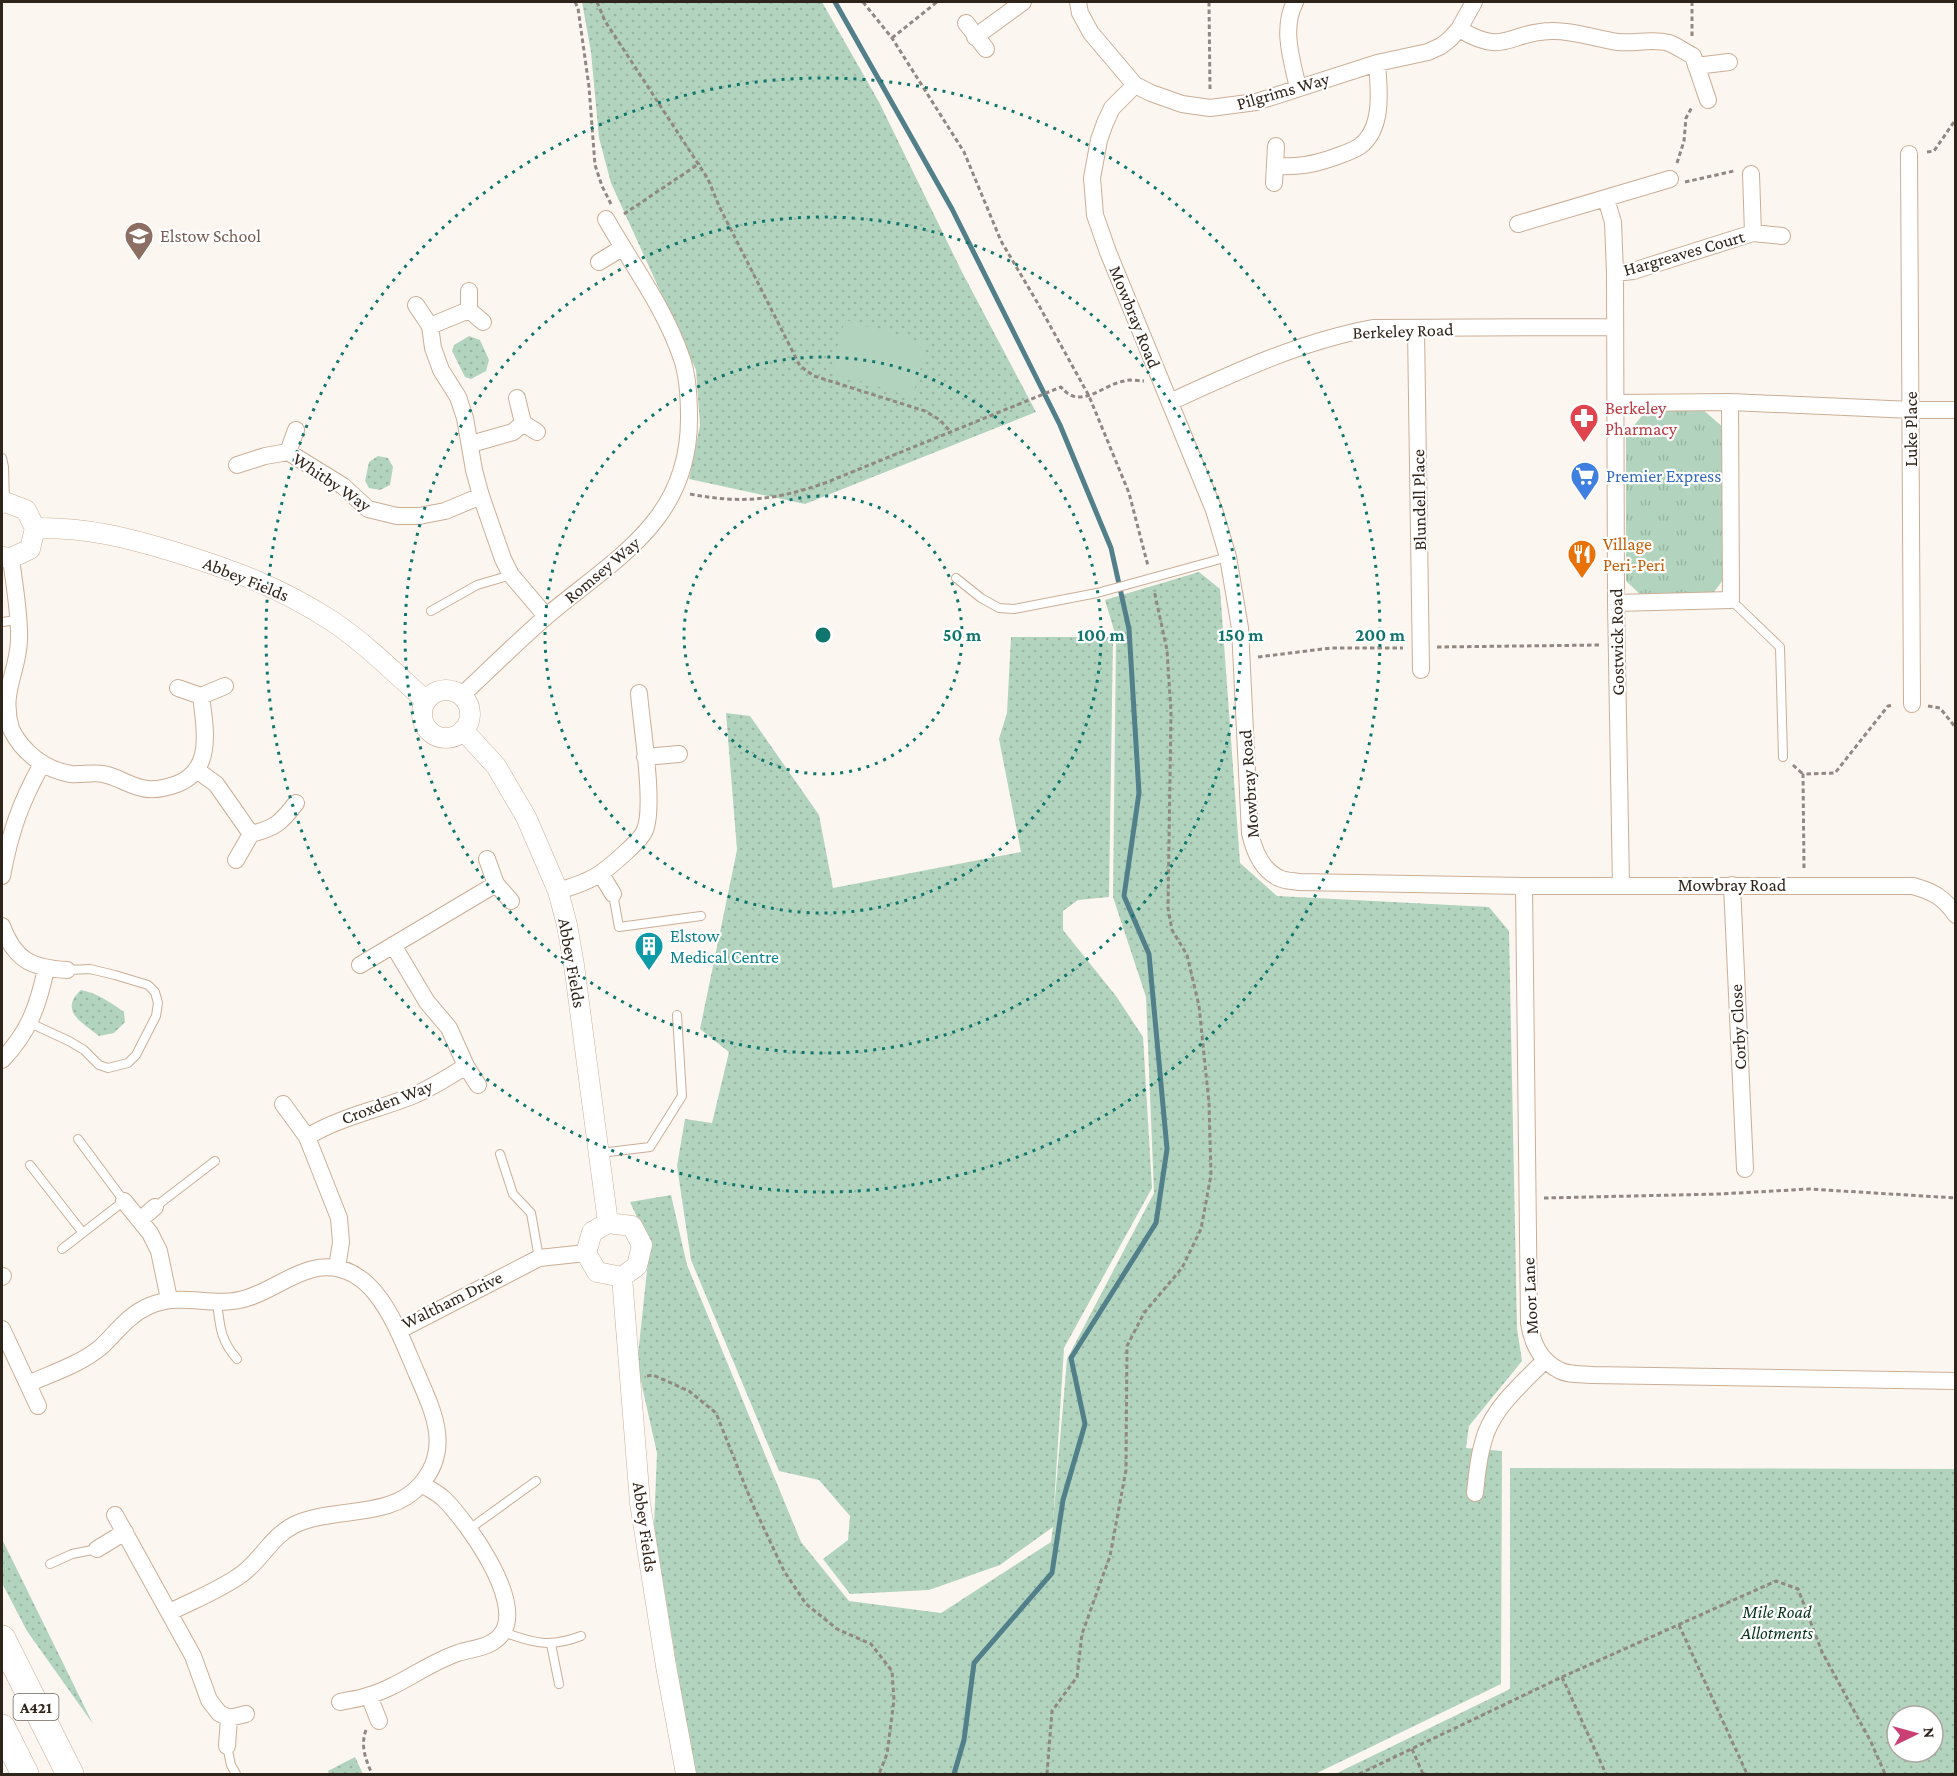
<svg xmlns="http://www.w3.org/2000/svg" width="1957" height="1776" font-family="'Crimson Pro',serif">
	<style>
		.grass { fill: url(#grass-tufts) }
		.park { fill: url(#park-dots); fill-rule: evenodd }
		.pitch { fill: #b2d4be }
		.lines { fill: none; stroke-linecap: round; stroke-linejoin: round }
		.stream { stroke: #517f8a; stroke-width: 5 }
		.service-casing { stroke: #cbae95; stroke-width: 10 }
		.minor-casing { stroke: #cbae95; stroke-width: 18 }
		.tertiary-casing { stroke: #cbae95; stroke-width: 21 }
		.trunk-casing { stroke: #cbae95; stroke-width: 28 }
		.path { stroke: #918981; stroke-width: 3; stroke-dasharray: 4.5 3; stroke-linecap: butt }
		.service { stroke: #fff; stroke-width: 8 }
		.minor { stroke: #fff; stroke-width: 16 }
		.tertiary { stroke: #fff; stroke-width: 20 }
		.trunk { stroke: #fff; stroke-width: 27 }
		.ring { fill: none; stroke: #0f766e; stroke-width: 3; stroke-dasharray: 3 6 }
		.labels { text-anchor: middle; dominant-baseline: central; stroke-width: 4.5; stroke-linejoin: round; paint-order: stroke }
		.shield { fill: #fff; stroke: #6d665f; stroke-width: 1.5 }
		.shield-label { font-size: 16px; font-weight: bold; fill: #2f241a }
		.street-label { font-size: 18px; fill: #2f241a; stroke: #fff }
		.education-label { font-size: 18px; fill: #785e54; stroke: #fff; text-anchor: start }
		.health-label { font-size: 18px; fill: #be3a42; stroke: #fff; text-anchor: start }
		.shop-label { font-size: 18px; fill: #366cbe; stroke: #fff; text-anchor: start }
		.food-label { font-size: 18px; fill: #c56008; stroke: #fff; text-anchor: start }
		.culture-label { font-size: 18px; fill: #0d838f; stroke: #fff; text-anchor: start }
		.park-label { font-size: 18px; font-style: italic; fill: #06351f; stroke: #fff }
		.centre { fill: #0f766e; stroke: #fff; stroke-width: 3 }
		.ring-label { font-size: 18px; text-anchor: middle; font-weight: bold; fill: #0f766e; stroke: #fff; stroke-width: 4.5; stroke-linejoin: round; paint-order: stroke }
	</style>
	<defs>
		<pattern id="grass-tufts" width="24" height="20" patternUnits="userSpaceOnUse" patternTransform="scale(1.5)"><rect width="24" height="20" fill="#b2d4be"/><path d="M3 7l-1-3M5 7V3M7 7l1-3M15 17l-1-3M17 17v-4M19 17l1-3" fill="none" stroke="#99b6a3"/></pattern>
		<pattern id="park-dots" width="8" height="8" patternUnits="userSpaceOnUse" patternTransform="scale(1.5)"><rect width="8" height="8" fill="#b2d4be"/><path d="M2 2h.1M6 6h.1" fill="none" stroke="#99b6a3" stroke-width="1.8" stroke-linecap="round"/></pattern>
	</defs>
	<rect width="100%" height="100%" fill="#fcf6f1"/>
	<path class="grass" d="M1702,409L1724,428L1726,576L1711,596L1644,598L1626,581V435L1646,411Z"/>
	<path class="park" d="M582,2H822L879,102L962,272L1036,412L805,504L689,479L700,425L696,370L611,183L599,138L591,52Z
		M469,336L480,340L489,360L486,371L471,379L465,377L452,351L454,345Z
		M378,456L388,458L393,467L390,485L380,490L369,488L365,481L369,462Z
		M1199,572L1220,589L1240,863L1277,896L1489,907L1509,931L1517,1328L1522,1361L1469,1426L1466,1448L1502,1451L1501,1684L1315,1774H694L654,1526L657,1453L637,1364L649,1252L642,1228L630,1202L671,1195L687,1265L801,1542L849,1601L941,1613L1051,1542L1053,1527L1000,1565L929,1590L850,1594L823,1559L848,1540L850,1516L819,1480L779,1471L691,1260L677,1166L685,1119L712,1123L729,1052L700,1029L737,850L726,713L750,716L819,815L833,888L1021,852L999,739L1007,713L1011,637H1113L1109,897L1078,900L1063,911V930L1116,996L1143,1037L1152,1188L1064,1348L1053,1522L1067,1359L1154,1193L1146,997L1113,897L1116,637L1105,600Z
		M81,990C97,993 110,1002 124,1012L125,1022L114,1033L99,1036C83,1023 58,1011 81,990Z
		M1510,1468L1955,1469V1774H1335L1510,1689ZM1897,1716H1933V1752H1897Z
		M2,1539L93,1724L27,1631L2,1583Z
		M355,1757L363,1774H329L328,1771Z"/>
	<path class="pitch" d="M845,320L928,344L912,397L830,372Z"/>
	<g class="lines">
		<path class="stream" d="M835,2L952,209L1060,425L1111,548L1129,629L1139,793L1124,896L1149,954L1167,1149L1156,1223L1071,1358L1085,1424L1063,1500L1052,1573L974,1663L964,1740L954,1774"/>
		<g class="service-casing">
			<path id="service" d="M2,458L4,467L5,502
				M956,578L981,598L999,608L1014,609L1097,593L1228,557
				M1731,600L1780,647L1783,757
				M431,611L477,585L511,575
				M2,622L17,620
				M613,894L619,927L701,916
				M30,1023L69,1041L84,1050L99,1065L108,1068L128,1063L136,1055L156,1016L158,1003L155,992L148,985L115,975L90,969L67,970
				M600,1153L650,1147L682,1096L677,1015
				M500,1154L513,1194L531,1213L539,1258
				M30,1165L83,1233
				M155,1207L215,1161
				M62,1249L124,1201L78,1139
				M217,1302C220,1326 220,1340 237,1359
				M468,1530L536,1481
				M50,1564L72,1554L97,1549
				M503,1632C533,1643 550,1648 581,1636
				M551,1644L559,1684
				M227,1746L231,1765L236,1774"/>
		</g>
		<g class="minor-casing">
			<path id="minor" d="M1078,2L1080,13L1091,33L1135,85L1151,93L1182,104L1210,108L1256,102L1377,63L1428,52L1441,46L1450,39L1459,29L1474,2
				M1295,2C1281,29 1292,60 1298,88
				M966,23L986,49
				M1459,29C1506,57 1507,32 1551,31C1573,30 1596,39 1618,42C1635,44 1652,38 1669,43C1677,46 1685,52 1693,56L1708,100
				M975,37L1023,2
				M1696,66L1729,62
				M1135,85L1112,108L1105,123L1099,140L1092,178L1095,215L1108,252L1214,510L1228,557L1240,628L1250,833C1254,851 1262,870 1279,878C1285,881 1293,881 1299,882L1524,886H1913C1934,892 1943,897 1956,915
				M1909,154L1912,704
				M1276,166C1299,167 1312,165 1335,157C1343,154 1353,151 1360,146C1384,128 1379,89 1377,63
				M1274,183L1276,146
				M1606,199L1613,222L1615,273L1616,603L1621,885
				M1518,224L1670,179
				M1753,233L1782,236
				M599,262L622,248
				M1615,273L1633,271L1753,233L1751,174
				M469,291V310L483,322
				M416,305L430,326L433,348L441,370L458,397L465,418L474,470L481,496L503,559L511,575L546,616
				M430,326L469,310
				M1416,329L1421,670
				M517,398L523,423L537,432
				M1170,402C1235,372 1302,341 1373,328L1614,327
				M1616,403L1730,402L1912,410H1956
				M471,444L513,432L523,423
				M288,452L296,430
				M237,465L265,456L288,452L343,486L368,509L397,516H419L445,511L481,496
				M11,558C14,585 20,614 19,640C18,673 0,691 11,729C22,752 45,770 71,774C81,775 93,772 103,774C116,776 128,785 142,788C153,791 166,788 177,784C214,770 205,728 201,696
				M1616,603L1731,600L1730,402
				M178,688L201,696L225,686
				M461,696C490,669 518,641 548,615C617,557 690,520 689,417C689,398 688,377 682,359C665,308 632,265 606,219
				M645,757L679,754
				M198,771L216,784L251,834
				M487,859L496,884L511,901
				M236,860L251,834C275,828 281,823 296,803
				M601,874L613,894
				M2,876C10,833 20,803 42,764
				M1732,885L1745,1169
				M1524,886L1529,1323C1532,1342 1539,1360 1559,1370C1567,1375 1582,1374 1592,1375L1956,1381
				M558,891C592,881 600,876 626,852C632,846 640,840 644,832C656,810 641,722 639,693
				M2,926C15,960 31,968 67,970
				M393,945L427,1002L449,1028L466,1066L478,1085
				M360,965L496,884
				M2,1060C29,1032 38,1006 46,969
				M283,1104L307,1137L339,1218L341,1242L337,1268
				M307,1137C340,1117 377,1110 412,1096C431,1088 449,1077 466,1066
				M124,1201L150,1233L159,1251L169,1299
				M140,1220L155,1207
				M2,1277L3,1276
				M2,1329L38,1406
				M398,1331L539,1258L586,1253
				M28,1384C52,1373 81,1364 101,1347C117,1332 128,1315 149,1306C183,1291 213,1309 247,1298C270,1291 289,1275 313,1269C374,1255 398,1331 417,1374C433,1411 452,1448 421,1484C391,1520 334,1506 294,1525C272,1536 262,1559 242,1574C220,1590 194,1600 170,1612
				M1475,1493C1477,1473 1479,1453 1486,1433C1497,1404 1524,1382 1545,1360
				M115,1515L193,1656L209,1700L219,1713L229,1718L246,1714
				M97,1549L125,1532
				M369,1696L379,1721
				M340,1702C349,1700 358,1699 367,1696C398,1688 427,1663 458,1653C473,1648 493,1648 503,1632C523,1599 467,1522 444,1499C438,1493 429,1489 422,1484
				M227,1746L229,1718"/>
		</g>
		<g class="tertiary-casing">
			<path id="tertiary" d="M2,503L5,502L26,510L35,528L30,549L11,558L2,557
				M35,528C87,527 129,538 178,553C236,571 281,588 332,621C365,643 396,674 426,701
				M422 714a24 24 0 1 1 48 0a24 24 0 1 1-48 0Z
				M463,730L496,766L526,817L558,891L567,925L574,965L608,1223
				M608,1223L632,1226L642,1245L637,1266L622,1277L597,1272L586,1253L592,1232Z
				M622,1277L640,1503L666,1666L686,1774"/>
		</g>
		<g class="trunk-casing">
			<path id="trunk" d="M2,1639L70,1774
				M2,1728L25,1774"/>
		</g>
		<path class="path" d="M575,2L578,8L589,87L595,165L602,186L611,204
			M597,2L605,21L708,179L719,206L800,366L814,376L925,411L940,420L950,431
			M863,2L892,38L964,152L1001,241L1037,302L1089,396L1129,493L1148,566
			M1209,2L1210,90
			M1692,36V2
			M892,38L937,2
			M1927,152L1934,151L1956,119
			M1677,163L1684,141L1686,118L1692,107
			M1685,182L1734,171
			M624,214L700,163
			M690,494C741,504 776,500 825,483L1061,387C1080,411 1102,385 1124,381C1130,379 1138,381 1144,381
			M1437,647L1601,645
			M1258,657L1331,648H1403
			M1928,706L1940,708L1956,728
			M1793,765L1803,774
			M1804,868L1803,774L1835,773L1888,706L1894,705
			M1544,1198L1720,1194L1809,1189L1956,1198
			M647,1376L653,1375L689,1391L716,1413L752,1503L784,1571L806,1604L837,1629L871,1644L892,1671L894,1700L887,1754L879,1774
			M1679,1625L1747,1774
			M1562,1677L1606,1774
			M366,1730C360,1746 366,1760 372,1774
			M1412,1749L1423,1774
			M1047,1774L1052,1711L1077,1677L1082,1634L1110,1556L1126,1470L1127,1346L1144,1313L1182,1268L1201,1229L1211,1175L1209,1103L1199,1006L1187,955L1172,930L1168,908L1171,712L1167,650L1154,590
			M1359,1774L1562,1677L1776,1581L1798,1589L1822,1652L1871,1742L1885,1774"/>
		<use href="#service" class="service"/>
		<use href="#minor" class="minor"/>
		<use href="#tertiary" class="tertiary"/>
		<use href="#trunk" class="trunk"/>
	</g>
	<g class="ring">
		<circle cx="823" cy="635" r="139"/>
		<circle cx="823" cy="635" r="278"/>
		<circle cx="823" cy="635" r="418"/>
		<circle cx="823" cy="635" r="557"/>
	</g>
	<defs>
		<g id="school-pin" transform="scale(1.5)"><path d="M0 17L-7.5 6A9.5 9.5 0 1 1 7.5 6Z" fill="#8d6e63" stroke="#fff"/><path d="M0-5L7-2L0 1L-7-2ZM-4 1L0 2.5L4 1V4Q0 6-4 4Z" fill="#fff"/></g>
		<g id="pharmacy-pin" transform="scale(1.5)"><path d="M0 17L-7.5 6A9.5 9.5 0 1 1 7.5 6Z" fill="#e0444e" stroke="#fff"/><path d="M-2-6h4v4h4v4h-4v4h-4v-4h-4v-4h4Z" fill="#fff"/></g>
		<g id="supermarket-pin" transform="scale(1.5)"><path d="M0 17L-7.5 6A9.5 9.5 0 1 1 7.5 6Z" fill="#3f7fe0" stroke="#fff"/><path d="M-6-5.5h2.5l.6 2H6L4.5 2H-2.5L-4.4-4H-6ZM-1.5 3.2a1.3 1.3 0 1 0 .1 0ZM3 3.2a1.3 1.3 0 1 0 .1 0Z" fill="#fff"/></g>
		<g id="restaurant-pin" transform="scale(1.5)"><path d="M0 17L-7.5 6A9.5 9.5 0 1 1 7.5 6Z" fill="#e8710a" stroke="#fff"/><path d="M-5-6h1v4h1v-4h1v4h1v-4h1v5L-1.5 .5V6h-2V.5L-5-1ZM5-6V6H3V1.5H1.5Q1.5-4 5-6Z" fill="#fff"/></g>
		<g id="building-pin" transform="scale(1.5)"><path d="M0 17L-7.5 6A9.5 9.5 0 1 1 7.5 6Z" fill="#0f9aa8" stroke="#fff"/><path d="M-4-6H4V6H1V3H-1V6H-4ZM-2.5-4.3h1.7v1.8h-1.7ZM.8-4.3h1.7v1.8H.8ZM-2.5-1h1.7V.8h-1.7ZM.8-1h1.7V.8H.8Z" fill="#fff"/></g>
	</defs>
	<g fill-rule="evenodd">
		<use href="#school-pin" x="139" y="236"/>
		<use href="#pharmacy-pin" x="1584" y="418"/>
		<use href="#supermarket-pin" x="1585" y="476"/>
		<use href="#restaurant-pin" x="1582" y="554"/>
		<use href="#building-pin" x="649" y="946"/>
	</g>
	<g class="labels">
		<rect class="shield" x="13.5" y="1694" width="45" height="26" rx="4.5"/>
		<g class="shield-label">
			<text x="36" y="1707">A421</text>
		</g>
		<g class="street-label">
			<text transform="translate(1283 91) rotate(-16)">Pilgrims Way</text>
			<text transform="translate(1684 253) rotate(-16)">Hargreaves Court</text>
			<text transform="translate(1135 317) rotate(68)">Mowbray Road</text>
			<text transform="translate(1403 331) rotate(-2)">Berkeley Road</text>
			<text transform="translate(1911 429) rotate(-90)">Luke Place</text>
			<text transform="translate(332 482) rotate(34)">Whitby Way</text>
			<text transform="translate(1419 500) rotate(-91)">Blundell Place</text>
			<text transform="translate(602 570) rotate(-40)">Romsey Way</text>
			<text transform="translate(246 579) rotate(22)">Abbey Fields</text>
			<text transform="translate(1617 642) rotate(-91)">Gostwick Road</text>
			<text transform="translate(1249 784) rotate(-94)">Mowbray Road</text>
			<text x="1732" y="885">Mowbray Road</text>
			<text transform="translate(572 963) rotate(80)">Abbey Fields</text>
			<text transform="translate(1738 1027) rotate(-93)">Corby Close</text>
			<text transform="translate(387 1102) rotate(-21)">Croxden Way</text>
			<text transform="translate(1530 1296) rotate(-93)">Moor Lane</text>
			<text transform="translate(452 1300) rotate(-26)">Waltham Drive</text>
			<text transform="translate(645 1527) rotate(82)">Abbey Fields</text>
		</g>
		<g class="education-label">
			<text x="160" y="236">Elstow School</text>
		</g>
		<g class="health-label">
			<text x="1605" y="408">Berkeley<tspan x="1605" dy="21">Pharmacy</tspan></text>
		</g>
		<g class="shop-label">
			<text x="1606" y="476">Premier Express</text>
		</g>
		<g class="food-label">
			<text x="1603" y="544">Village<tspan x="1603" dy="21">Peri-Peri</tspan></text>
		</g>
		<g class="culture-label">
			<text x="670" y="936">Elstow<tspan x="670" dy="21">Medical Centre</tspan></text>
		</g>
		<g class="park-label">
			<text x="1777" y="1612">Mile Road<tspan x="1777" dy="21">Allotments</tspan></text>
		</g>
	</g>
	<circle cx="823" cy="635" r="9" class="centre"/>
	<g class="ring-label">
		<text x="962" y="641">50 m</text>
		<text x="1101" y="641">100 m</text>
		<text x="1241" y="641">150 m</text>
		<text x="1380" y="641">200 m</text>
	</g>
	<rect width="1957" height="1776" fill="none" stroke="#2f241a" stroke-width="6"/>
	<g transform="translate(1915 1734) rotate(85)"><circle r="28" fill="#ffffff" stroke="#aca7a3" stroke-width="1.5"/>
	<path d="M0-4.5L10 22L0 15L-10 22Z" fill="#cb4074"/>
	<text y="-9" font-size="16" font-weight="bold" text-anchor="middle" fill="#2f241a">N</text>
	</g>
</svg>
